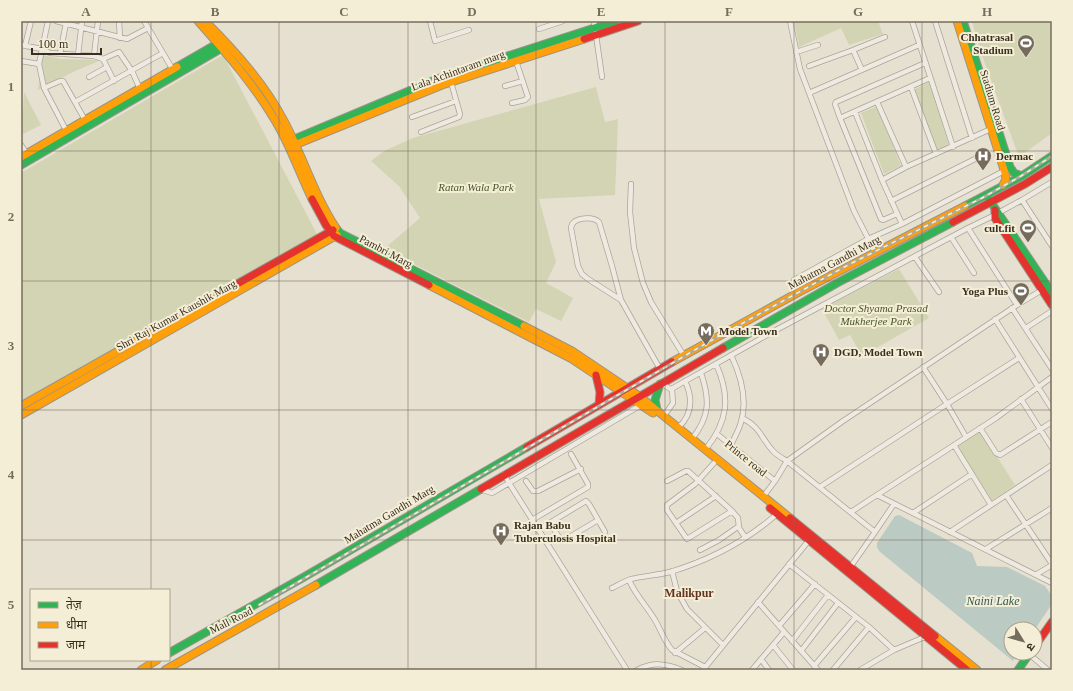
<svg xmlns="http://www.w3.org/2000/svg" width="1073" height="691" font-family="'Times New Roman','Noto Sans Devanagari',serif">
	<style>
		.green { fill: #d2d4b3 }
		.water { fill: #bbcac2 }
		.lines { fill: none; stroke-linecap: round; stroke-linejoin: round }
		.street-casing { stroke: #aba598; stroke-width: 6 }
		.fast-casing { stroke: #9a9488; stroke-width: 9 }
		.slow-casing { stroke: #9a9488; stroke-width: 9 }
		.jam-casing { stroke: #9a9488; stroke-width: 9 }
		.street { stroke: #eeeae1; stroke-width: 4.5 }
		.fast { stroke: #30b455; stroke-width: 7 }
		.slow { stroke: #ff9f0a; stroke-width: 7 }
		.jam { stroke: #e5322d; stroke-width: 7 }
		.rail-casing { stroke: #adaaa1; stroke-width: 3 }
		.rail { stroke: #f5eed7; stroke-width: 1.5; stroke-dasharray: 4.5; stroke-linecap: butt }
		.grid { fill: none; stroke: #766c5e; stroke-width: 1; stroke-opacity: 0.55 }
		.labels { text-anchor: middle; dominant-baseline: central; stroke-width: 4; stroke-linejoin: round; paint-order: stroke }
		.poi-label { font-size: 11px; font-weight: bold; fill: #3a2e20; stroke: #f5eed7; text-anchor: start }
		.street-label { font-size: 11px; fill: #3a2e20; stroke: #f5eed7 }
		.park-label { font-size: 11px; font-style: italic; fill: #475528; stroke: #f5eed7 }
		.neighbourhood-label { font-size: 12px; font-weight: bold; fill: #653321; stroke: #f5eed7 }
		.water-label { font-size: 12px; font-style: italic; fill: #305958; stroke: #f5eed7 }
		.neatline { fill: none; stroke: #766c5e; stroke-width: 1.5 }
		.grid-label { font-size: 13px; text-anchor: middle; font-weight: bold; fill: #766c5e }
	</style>
	<rect width="100%" height="100%" fill="#e5e0d0"/>
	<path class="green" d="M794,21H878L883,34L849,45L841,28L799,47Z
		M972,21H1052V133L1019,157L979,47Z
		M42,55L61,59L101,60L73,72L38,90Z
		M223,55L319,238L21,405V173Z
		M929,82L949,146L934,151L911,91Z
		M596,87L605,122L618,119L615,195L539,199L556,262L546,283L573,298L561,321L536,309L529,322L384,249L420,218L399,186L371,161L384,151L413,138Z
		M24,92L41,125L21,135V112L23,111Z
		M878,106L901,166L884,174L861,113Z
		M899,269L929,318L862,356L850,335L839,340L822,309Z
		M980,430L1015,485L991,501L956,446Z"/>
	<path class="water" d="M899,515L972,553L977,566L1007,567L1045,586L1052,596V604L1035,629H1011V653H1018L1013,661L879,551L877,547V543L895,516Z"/>
	<g class="lines">
		<g class="street-casing">
			<path id="street" d="M48,21L39,64L44,88L67,132
				M56,21L127,39L148,28
				M119,21L120,38
				M144,21L173,70
				M430,21L435,41L469,30
				M594,21L602,77
				M790,21L800,69L854,211L875,252
				M912,21L953,147
				M935,21L972,138
				M539,29L563,21
				M21,45L42,49L50,53L94,56L103,59L119,52L132,71L140,89
				M25,46L31,21
				M853,50L885,37
				M796,52L818,45
				M60,54L66,23
				M78,55L82,21
				M94,56L98,21
				M103,59L114,81
				M21,61L39,64
				M809,66L853,50L862,70
				M89,77L107,67
				M505,86L523,81
				M911,87L936,154
				M44,88L60,81H63L85,120
				M809,93L919,45
				M75,102L163,53
				M877,102L906,167
				M512,103L525,100L528,97L516,61
				M855,112L882,180
				M412,117L456,101
				M840,118L835,104L836,102L925,63
				M421,132L459,117L460,114L451,82
				M21,145L27,154
				M631,184L630,212L634,248L643,283L651,302L684,356
				M1022,200L1052,246
				M891,201L985,154
				M998,213L1022,200L1052,182
				M897,214L883,220L881,219L840,118L930,78
				M902,224L882,180L906,167L993,128
				M968,228L1017,305
				M951,237L974,273
				M915,257L939,292
				M794,280L868,239L902,224L1004,171
				M621,300L612,266L599,222C592,216 572,217 571,228L578,266L582,274L588,279L621,300L660,369
				M1012,308L1052,369
				M995,319L1052,409
				M1026,328L1052,311
				M661,383L672,390
				M1021,399L1052,448
				M664,416L673,403L672,390L673,388L776,330L968,228L995,215
				M742,418C760,427 760,436 772,450C776,455 782,458 787,461L875,532L894,504
				M678,428C693,414 693,398 685,381
				M980,428L996,453L1000,455L1052,422
				M717,434L775,481
				M966,437L947,404L1019,358
				M692,439C710,416 710,400 701,373
				M731,445C734,438 739,430 741,422C748,399 741,376 731,355
				M954,445L991,505
				M705,450C728,422 731,397 716,364
				M504,474L509,483L641,405
				M526,481L533,491H538L581,469
				M667,481L686,471H688L732,511L687,539L667,510V505L695,484L714,463
				M820,487L947,404L923,367
				M480,489L492,493L509,483L627,670
				M877,495L996,418L1052,377
				M1006,495L1052,564
				M763,497L775,481L787,461L843,421L1017,305L1042,290
				M732,511L738,518L739,528L745,537
				M851,512L877,495L1052,583
				M913,513L972,474
				M532,520L588,487V484L571,454
				M550,523L560,539L563,541L598,520
				M676,523L716,496
				M538,530L586,501L589,504L605,532
				M950,532L1052,465
				M986,549L1052,508
				M700,550L719,540L739,526
				M789,564L869,627L894,650
				M849,569L875,532
				M672,571L677,591L687,609L723,645
				M1037,574L1052,565
				M629,580C636,596 646,605 655,620C661,630 664,641 672,650L705,667
				M612,588C618,585 625,581 631,579C644,576 658,575 670,572C710,560 746,541 777,514
				M758,602L818,670
				M779,626L815,584
				M792,641L828,595
				M773,645L793,670
				M801,651L838,603
				M675,653L705,628
				M1029,654L1048,670
				M761,659L769,670
				M814,666L856,617
				M637,670C653,662 665,663 682,670
				M703,670L810,539
				M752,670L784,632
				M833,670L869,627
				M860,670L894,650L927,636"/>
		</g>
		<g class="fast-casing">
			<path id="fast" d="M963,21L1010,167L1014,173L1022,176
				M177,67L222,41
				M290,141L440,78L616,21
				M21,165L227,45
				M986,195L1052,293
				M965,206L1022,176L1052,156
				M336,228L340,233L524,326
				M723,348L837,283L953,222
				M657,410L655,400L660,384
				M316,585L481,489
				M169,653L304,577L527,447
				M1018,670L1030,653"/>
		</g>
		<g class="slow-casing">
			<path id="slow" d="M198,21C228,55 258,89 280,129C292,151 301,176 312,199
				M205,21C235,51 264,83 284,121C303,156 314,195 336,228
				M957,21L1005,173L1006,179L1003,185
				M292,146L442,85L584,39
				M21,157L177,67
				M429,285L572,359L653,413
				M524,326L572,351L639,396L790,518
				M672,362L799,292L965,206
				M21,406L230,288
				M21,415L337,235
				M935,636L977,670
				M141,670L157,660
				M165,670L316,585"/>
		</g>
		<g class="jam-casing">
			<path id="jam" d="M584,39L638,21
				M312,199L326,225L334,236L429,285
				M995,210V218L1052,305
				M953,222L1025,184L1052,167
				M230,288L333,230
				M596,375L600,392L599,405
				M527,447L672,362
				M481,489L723,348
				M770,508L967,670
				M790,518L935,636
				M1035,646L1052,622"/>
		</g>
		<use href="#street" class="street"/>
		<use href="#fast" class="fast"/>
		<use href="#slow" class="slow"/>
		<use href="#jam" class="jam"/>
		<g class="rail-casing">
			<path id="rail" d="M259,605L705,344L848,265L982,198L1021,176L1052,156"/>
		</g>
		<use href="#rail" class="rail"/>
	</g>
	<path class="grid" d="M151,21V590M279,21V670M408,21V670M536,21V670M665,21V670M794,21V670M922,21V670M21,151H1052M21,281H1052M21,410H1052M21,540H1052M151,660V670"/>
	<defs>
		<g id="stadium-pin" transform="scale(0.9)"><path d="M0 17L-7.5 6A9.5 9.5 0 1 1 7.5 6Z" fill="#766c5e" stroke="#f5eed7"/><path d="M0-5a6.5 5 0 1 0 0 10a6.5 5 0 1 0 0-10ZM-3.5-1.8h7v3.6h-7Z" fill="#fff"/></g>
		<g id="hospital-pin" transform="scale(0.9)"><path d="M0 17L-7.5 6A9.5 9.5 0 1 1 7.5 6Z" fill="#766c5e" stroke="#f5eed7"/><path d="M-5-5h3v3.5h4V-5h3V5h-3V1.5h-4V5h-3Z" fill="#fff"/></g>
		<g id="metro-pin" transform="scale(0.9)"><path d="M0 17L-7.5 6A9.5 9.5 0 1 1 7.5 6Z" fill="#766c5e" stroke="#f5eed7"/><path d="M-5.5 5V-5H-3L0 0L3-5H5.5V5H3V-.5L0 4L-3-.5V5Z" fill="#fff"/></g>
	</defs>
	<g fill-rule="evenodd">
		<use href="#stadium-pin" x="1026" y="43"/>
		<use href="#hospital-pin" x="983" y="156"/>
		<use href="#stadium-pin" x="1028" y="228"/>
		<use href="#stadium-pin" x="1021" y="291"/>
		<use href="#metro-pin" x="706" y="331"/>
		<use href="#hospital-pin" x="821" y="352"/>
		<use href="#hospital-pin" x="501" y="531"/>
	</g>
	<g class="labels">
		<g class="poi-label">
			<text x="1013" y="37" text-anchor="end">Chhatrasal<tspan x="1013" dy="13">Stadium</tspan></text>
			<text x="996" y="156">Dermac</text>
			<text x="1015" y="228" text-anchor="end">cult.fit</text>
			<text x="1008" y="291" text-anchor="end">Yoga Plus</text>
			<text x="719" y="331">Model Town</text>
			<text x="834" y="352">DGD, Model Town</text>
			<text x="514" y="525">Rajan Babu<tspan x="514" dy="13">Tuberculosis Hospital</tspan></text>
		</g>
		<g class="street-label">
			<text transform="translate(458 70) rotate(-20)">Lala Achintaram marg</text>
			<text transform="translate(993 100) rotate(73)">Stadium Road</text>
			<text transform="translate(386 251) rotate(28)">Pambri Marg</text>
			<text transform="translate(834 262) rotate(-28)">Mahatma Gandhi Marg</text>
			<text transform="translate(176 315) rotate(-29)">Shri Raj Kumar Kaushik Marg</text>
			<text transform="translate(746 458) rotate(39)">Prince road</text>
			<text transform="translate(389 514) rotate(-31)">Mahatma Gandhi Marg</text>
			<text transform="translate(231 620) rotate(-27)">Mall Road</text>
		</g>
		<g class="park-label">
			<text x="476" y="187">Ratan Wala Park</text>
			<text x="876" y="308">Doctor Shyama Prasad<tspan x="876" dy="13">Mukherjee Park</tspan></text>
		</g>
		<g class="neighbourhood-label">
			<text x="689" y="593">Malikpur</text>
		</g>
		<g class="water-label">
			<text x="993" y="601">Naini Lake</text>
		</g>
	</g>
	<rect width="1073" height="691" fill="none" stroke="#f5eed7" stroke-width="44"/>
	<rect x="30" y="589" width="140" height="72" fill="#f5eed7" stroke="#aaa18e"/>
	<rect x="38" y="602" width="20" height="6" fill="#30b455" stroke="#aaa18e"/>
	<text x="66" y="609" font-size="12" fill="#3a2e20">तेज़</text>
	<rect x="38" y="622" width="20" height="6" fill="#ff9f0a" stroke="#aaa18e"/>
	<text x="66" y="629" font-size="12" fill="#3a2e20">धीमा</text>
	<rect x="38" y="642" width="20" height="6" fill="#e5322d" stroke="#aaa18e"/>
	<text x="66" y="649" font-size="12" fill="#3a2e20">जाम</text>
	<g transform="translate(1023 641) rotate(127)"><circle r="19" fill="#f5eed7" stroke="#aaa18e"/>
	<path d="M0-3L7 15L0 10L-7 15Z" fill="#766c5e"/>
	<text y="-6" font-size="11" font-weight="bold" text-anchor="middle" fill="#3a2e20">उ</text>
	</g>
	<path d="M32 48v6h69v-6" fill="none" stroke="#3a2e20" stroke-width="2"/>
	<text x="38" y="48" font-size="12" fill="#3a2e20" stroke="#f5eed7" stroke-width="3" paint-order="stroke">100 m</text>
	<rect x="22" y="22" width="1029" height="647" class="neatline"/>
	<g class="grid-label">
		<text x="86" y="16">A</text>
		<text x="215" y="16">B</text>
		<text x="344" y="16">C</text>
		<text x="472" y="16">D</text>
		<text x="601" y="16">E</text>
		<text x="729" y="16">F</text>
		<text x="858" y="16">G</text>
		<text x="987" y="16">H</text>
		<text x="11" y="91">1</text>
		<text x="11" y="221">2</text>
		<text x="11" y="350">3</text>
		<text x="11" y="479">4</text>
		<text x="11" y="609">5</text>
	</g>
</svg>
